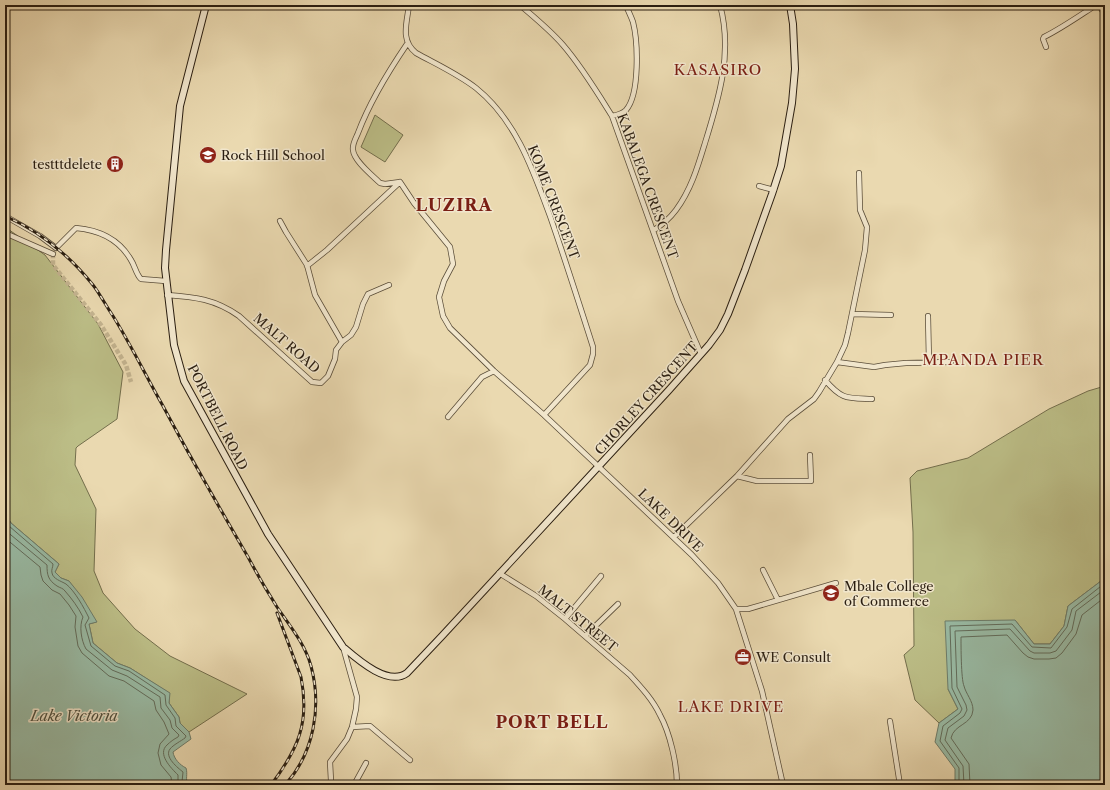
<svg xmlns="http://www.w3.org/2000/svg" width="1110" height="790" font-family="'Libre Caslon Text',serif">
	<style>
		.green { fill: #bcbe87; stroke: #736e4c }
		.water { fill: #99bba5; stroke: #6d7c6a }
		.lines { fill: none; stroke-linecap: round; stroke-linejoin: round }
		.shore { stroke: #626c5b; stroke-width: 1 }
		.minor-tunnel { stroke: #c4b490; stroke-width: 4.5; stroke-dasharray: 4.5 2; stroke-linecap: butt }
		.minor-casing { stroke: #5a4d39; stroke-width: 6 }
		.secondary-casing { stroke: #2a1e11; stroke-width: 8 }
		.minor { stroke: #f1e6cc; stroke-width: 4.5 }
		.secondary { stroke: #f1e6cc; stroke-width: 6 }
		.rail-casing { stroke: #2a1e11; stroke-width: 3 }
		.rail { stroke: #f1e6cc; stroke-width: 1.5; stroke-dasharray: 4.5; stroke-linecap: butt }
		.labels { text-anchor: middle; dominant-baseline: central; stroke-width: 3; stroke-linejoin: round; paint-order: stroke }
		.poi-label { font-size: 13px; fill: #2a1e11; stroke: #f1e6cc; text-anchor: start }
		.street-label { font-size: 13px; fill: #2a1e11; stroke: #f1e6cc }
		.water-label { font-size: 14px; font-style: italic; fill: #4b4d3d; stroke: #f1e6cc }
		.quarter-label { font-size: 15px; letter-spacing: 1px; fill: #7a1f14; stroke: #f1e6cc }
		.district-label { font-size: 17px; font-weight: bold; letter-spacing: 1px; fill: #7a1f14; stroke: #f1e6cc }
	</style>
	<rect width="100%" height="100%" fill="#ead9b0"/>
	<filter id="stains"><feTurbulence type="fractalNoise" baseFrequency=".005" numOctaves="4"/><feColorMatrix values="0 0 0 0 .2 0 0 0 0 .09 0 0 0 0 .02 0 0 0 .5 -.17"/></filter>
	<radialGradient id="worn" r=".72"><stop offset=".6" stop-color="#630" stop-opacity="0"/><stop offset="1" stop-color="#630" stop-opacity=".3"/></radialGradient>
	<path class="green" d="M375,115L403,135L385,162L361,147Z
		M5,227L45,255L98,324L123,372L117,419L78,446L76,448L75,465L96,509L94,571L103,593L135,629L170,656L247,694L189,732L180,723L179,717L169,703V693L130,668L117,663L93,643L89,624L96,622L69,581L61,578L55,572L59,564L11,523L5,513Z
		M1105,386V578L1068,606L1064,626L1050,644H1034L1015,620L948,689L958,709L939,723L915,700L904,655L914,646L913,532L910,478L917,471L968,458L1049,409L1088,391Z"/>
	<path class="water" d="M5,513L11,523L59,564L55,572L61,578L69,581L82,597L97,622L89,624L93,643L117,663L130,668L170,693L169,703L179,717L180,723L189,732L191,739L173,752C174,759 180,765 186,768C188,774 185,779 188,785H5Z
		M1105,578V785H955V769L935,742L939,723L958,709L948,689L945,621L1015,620L1034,644H1050L1064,626L1068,606Z"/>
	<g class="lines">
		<path class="shore" d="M5,521L9,526L53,564C53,567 51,570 52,573C53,579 61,581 66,584C75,591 84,608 89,618L85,625L91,646L115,666L129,671L165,695L166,705L175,718L176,726L186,736L185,738C181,741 173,745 170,749C164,757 178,768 183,772L182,782L183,785
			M5,530L47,565C47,575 48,580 57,586C60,588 63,588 65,591C72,599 78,607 83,617C79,626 81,640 86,649L112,670L127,676L160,697L161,708L170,720L172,728L179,735L178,737C174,739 170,742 167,745C157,754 171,768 178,775V785
			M5,538L40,567L41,575L43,581L52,590L60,594L69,605L76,616L75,627L78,646L82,653L109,676L124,681L154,701L156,710L164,722L169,734L160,744L158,753L161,765L171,777L172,785
			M959,785V768L940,741L943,726L960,713L962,709L952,688L950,626L1012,624L1032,647L1051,648L1067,627L1072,609L1105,583
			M964,785L963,766L945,740L948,728L964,716L967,710L966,705L957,687L955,631L1010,629L1030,651L1034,653H1050L1056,651L1072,630L1076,611L1105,589
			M970,785L969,764L951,738C954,724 972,725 973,710C973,701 966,694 964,686C961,679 961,645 961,637L1007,635L1023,653L1028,657L1034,659H1049L1056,658L1062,653L1076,634L1082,615L1105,597"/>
		<path class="minor-tunnel" d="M56,248L53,254V265L101,325L126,365L131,382"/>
		<g class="minor-casing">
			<path id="minor" d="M409,5C407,23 400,40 416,53C436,64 458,74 476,88C516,120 533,170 550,216C565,259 579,303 593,347V354L590,365L544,415
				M520,5C535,18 550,30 563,45C582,67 597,92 612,116L678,301L701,354
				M1099,5L1105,15
				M900,6V5
				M407,44C388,72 370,101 358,133C356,138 352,144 353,150C354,161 372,175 380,183L385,184L400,182L414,203L450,247L453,264L444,281L439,297L443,316L450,328L494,371L544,415L692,555L718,583L736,609L762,691L783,785
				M1046,47L1043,39L1044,37C1062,28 1079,16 1096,5
				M612,116C617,115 622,114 626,110C640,94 638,42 633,22C631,16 628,11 626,5
				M859,173L860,210L867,227L865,250L848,333L845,345L837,362L874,367L885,365L906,363L951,362
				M759,186L774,190
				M5,216L40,236L56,248L76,228C99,230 119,239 131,260C135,266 136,274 141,279L166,281
				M280,221L286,232L307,265L315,295L342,342
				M654,230C662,225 670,218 676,210C691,190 698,166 705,143C719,98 733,52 720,5
				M5,233L53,254
				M307,266L327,250L400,182
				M167,295C195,297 215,299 239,316L312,382L321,383L328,376L335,359L336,350L342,342L351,335L356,327L363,304L368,294L389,285
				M852,314L891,315
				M928,316L929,362
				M825,380C842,400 847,398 872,399
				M448,417L482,377L494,371
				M737,476L757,481H811L810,455
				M674,537L737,476L788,419L814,399L819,392L837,362
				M763,570L778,600
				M499,573L536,596L565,619L630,675C641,687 653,700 660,715C670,733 677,764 677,785
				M736,609H748L836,583
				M565,619L601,576
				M585,636L618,604
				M890,721L900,785
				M352,727L370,726L410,760
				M336,785L331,781L330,762L347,739L352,727L356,709L357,697L343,647
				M354,785L366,763"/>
		</g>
		<g class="secondary-casing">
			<path id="secondary" d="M206,5L180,106L166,250L165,268L174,345L184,381L268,534L343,647C357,659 388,687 407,673L442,636L669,390L709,345L720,330L728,314L745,270L772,194L781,166L792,103L795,69L793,24L790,5"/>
		</g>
		<use href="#minor" class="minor"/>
		<use href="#secondary" class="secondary"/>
		<g class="rail-casing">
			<path id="rail" d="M5,216C39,231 69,255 93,285C100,294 106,306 113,316C131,345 146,376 163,406C190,457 219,507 248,557C257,574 267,591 277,607C290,626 305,644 311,666C322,707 314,753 285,785
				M271,785C298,749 310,723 301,677L277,613"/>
		</g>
		<use href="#rail" class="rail"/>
	</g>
	<defs>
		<g id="school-disc" transform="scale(0.9)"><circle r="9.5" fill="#8f2418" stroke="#f1e6cc"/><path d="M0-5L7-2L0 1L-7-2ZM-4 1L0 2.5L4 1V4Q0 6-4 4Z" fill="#fff"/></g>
		<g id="building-disc" transform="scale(0.9)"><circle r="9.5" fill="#8f2418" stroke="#f1e6cc"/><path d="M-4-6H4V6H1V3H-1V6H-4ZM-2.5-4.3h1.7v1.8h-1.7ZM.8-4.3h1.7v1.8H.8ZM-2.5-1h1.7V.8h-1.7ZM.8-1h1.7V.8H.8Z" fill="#fff"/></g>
		<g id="university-disc" transform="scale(0.9)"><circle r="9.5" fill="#8f2418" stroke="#f1e6cc"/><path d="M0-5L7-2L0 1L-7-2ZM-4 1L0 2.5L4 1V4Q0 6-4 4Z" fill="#fff"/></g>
		<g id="office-disc" transform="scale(0.9)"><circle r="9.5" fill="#8f2418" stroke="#f1e6cc"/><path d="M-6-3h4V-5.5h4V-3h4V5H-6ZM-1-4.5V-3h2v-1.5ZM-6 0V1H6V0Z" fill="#fff"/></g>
	</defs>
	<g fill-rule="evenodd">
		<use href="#school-disc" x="208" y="155"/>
		<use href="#building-disc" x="115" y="164"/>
		<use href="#university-disc" x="831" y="593"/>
		<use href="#office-disc" x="743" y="657"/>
	</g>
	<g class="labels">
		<g class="poi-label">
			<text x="221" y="155">Rock Hill School</text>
			<text x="102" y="164" text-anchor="end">testttdelete</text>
			<text x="844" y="586">Mbale College<tspan x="844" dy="15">of Commerce</tspan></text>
			<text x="756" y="657">WE Consult</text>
		</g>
		<g class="street-label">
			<text transform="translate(648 186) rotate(70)">KABALEGA CRESCENT</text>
			<text transform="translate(554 202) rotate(69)">KOME CRESCENT</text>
			<text transform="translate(287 343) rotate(41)">MALT ROAD</text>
			<text transform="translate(646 398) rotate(-48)">CHORLEY CRESCENT</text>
			<text transform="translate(218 417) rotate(63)">PORTBELL ROAD</text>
			<text transform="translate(671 520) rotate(44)">LAKE DRIVE</text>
			<text transform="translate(578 618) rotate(39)">MALT STREET</text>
		</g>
		<g class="water-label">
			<text x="74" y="716">Lake Victoria</text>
		</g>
		<g class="quarter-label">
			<text x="718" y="69">KASASIRO</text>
			<text x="983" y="359">MPANDA PIER</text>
			<text x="731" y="706">LAKE DRIVE</text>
		</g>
		<g class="district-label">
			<text x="454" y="205">LUZIRA</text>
			<text x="552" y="722">PORT BELL</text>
		</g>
	</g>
	<rect width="1110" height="790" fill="none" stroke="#ead9b0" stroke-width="20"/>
	<rect x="6" y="6" width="1098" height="778" fill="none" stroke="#2a1e11" stroke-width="2"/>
	<rect x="10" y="10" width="1090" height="770" fill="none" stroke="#2a1e11"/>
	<rect width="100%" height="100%" filter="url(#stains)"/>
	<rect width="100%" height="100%" fill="url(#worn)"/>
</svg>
